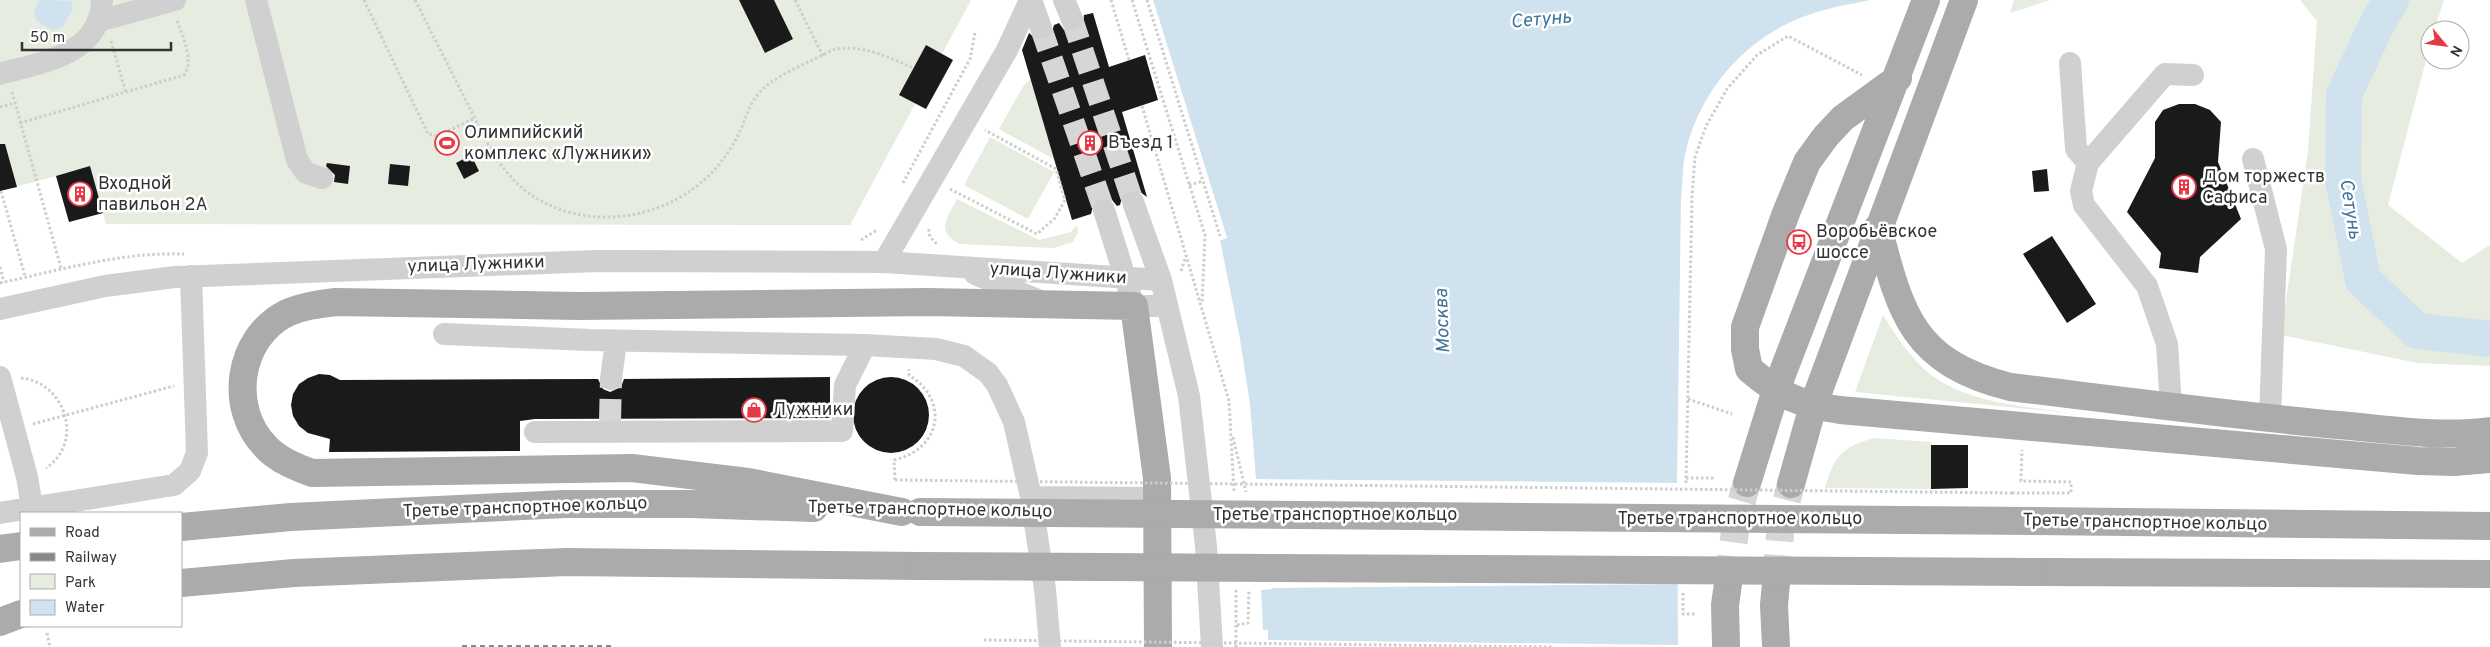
<svg xmlns="http://www.w3.org/2000/svg" width="2490" height="647" font-family="Overpass,sans-serif">
	<style>
		.green { fill: #e6ecdf }
		.water { fill: #cfe2ee }
		.pier { fill: #fff }
		.lines { fill: none; stroke-linecap: round; stroke-linejoin: round }
		.river { stroke: #cfe2ee; stroke-width: 36 }
		.building { fill: #1a1a1a }
		.minor-tunnel { stroke: #d6d6d6; stroke-width: 22; stroke-dasharray: 22 11; stroke-linecap: butt }
		.major-tunnel { stroke: #d6d6d6; stroke-width: 28; stroke-dasharray: 28 14; stroke-linecap: butt }
		.path { stroke: #cdcdcd; stroke-width: 3; stroke-dasharray: 2.5 2.5; stroke-linecap: butt }
		.minor { stroke: #d0d0d0; stroke-width: 22 }
		.major { stroke: #ababab; stroke-width: 28 }
		.rail { stroke: #888; stroke-width: 4; stroke-dasharray: 5 4; stroke-linecap: butt }
		.path-bridge { stroke: #cdcdcd; stroke-width: 3; stroke-dasharray: 2.5 2.5; stroke-linecap: butt }
		.major-bridge { stroke: #ababab; stroke-width: 28 }
		.labels { text-anchor: middle; dominant-baseline: central; stroke-width: 5; stroke-linejoin: round; paint-order: stroke }
		.poi-label { font-size: 18px; fill: #333; stroke: #fff; text-anchor: start }
		.street-label { font-size: 18px; fill: #333; stroke: #fff }
		.water-label { font-size: 19px; font-style: italic; fill: #3f7597; stroke: #fff }
	</style>
	<rect width="100%" height="100%" fill="#fff"/>
	<path class="green" d="M0,0H971L942,54L953,60L926,109L915,104L850,225L106,224L103,213L69,222L56,176L0,191Z
		M2014,0H2050L2010,13Z
		M2300,0H2444L2434,30H2430V45L2388,205L2462,263L2490,245V366L2418,363L2281,335L2308,151L2317,21Z
		M1031,79L1059,162L999,129L1024,85Z
		M990,137L1054,172L1028,219L964,185Z
		M957,199L1039,240L1071,232L1077,225L1078,232L1073,242L1054,248L960,244C935,232 947,218 957,199Z
		M1883,315C1894,333 1907,352 1922,367C1959,403 2023,406 2071,413L1855,392Z
		M1874,438L1931,442V489L1825,488C1834,456 1842,447 1874,438Z"/>
	<path class="water" d="M40,0L71,1L73,10L62,27L53,31L36,20L34,10Z
		M1153,0H1870C1852,4 1832,7 1814,13C1749,33 1699,89 1685,155C1682,169 1683,184 1681,197L1677,483L1678,647H1268V630H1263L1261,590L1272,589L1268,492H1257L1250,404L1240,339L1220,240L1227,238Z"/>
	<path class="pier" d="M1151,0H1153L1227,238L1218,241L1224,237Z
		M1254,479L1680,483V584L1259,588L1269,587L1265,494L1255,493Z
		M1266,640L1680,645V647H1266Z"/>
	<g class="lines">
		<path class="river" d="M2391,0L2376,26L2344,95L2343,180L2363,280L2417,331L2490,339"/>
	</g>
	<path class="building" d="M739,0H774L793,39L765,53Z
		M1093,13L1109,67L1145,55L1158,100L1122,112L1147,197L1136,189L1129,190L1123,194L1120,205L1117,206L1112,200L1101,197L1094,202L1091,214L1072,220L1022,50L1029,33L1038,41L1045,40L1051,36L1054,25L1059,23L1064,30L1077,31L1083,26L1084,15Z
		M926,45L953,60L926,109L899,95Z
		M2179,104H2195L2210,110L2221,122L2218,162L2241,219L2200,257L2198,273L2159,268L2161,253L2127,212L2155,158V122L2163,110Z
		M0,144H5L17,187L0,191Z
		M471,155L479,171L464,179L456,163Z
		M327,163L350,166L348,184L334,182L335,175L326,166Z
		M390,164L410,166L408,186L388,184Z
		M90,166L103,213L69,222L56,176Z
		M2047,169L2049,191L2034,192L2032,171Z
		M2052,236L2096,304L2067,323L2023,254Z
		M319,374L330,375L340,380L598,379L603,389L610,392L621,387L624,379L830,377V418L535,419L520,421V451L329,452L330,439L308,433L299,426L293,416L291,405L293,394L299,384L308,378Z
		M853 415a38 38 0 1 1 76 0a38 38 0 1 1-76 0Z
		M1931,445H1968V488L1931,489Z"/>
	<g class="lines">
		<path class="minor-tunnel" d="M1072,19L1133,202
			M1041,28L1104,210
			M610,421L611,379"/>
		<path class="major-tunnel" d="M1776,583L1781,522L1791,484
			M1728,584L1737,517L1747,483"/>
		<path class="path" d="M364,0L428,134L437,136L475,118
			M415,0L494,156C504,169 514,182 527,192C584,234 668,221 714,170C725,158 735,143 741,129C747,114 751,100 763,89C779,73 812,62 832,50C859,43 889,57 913,68
			M795,0L823,56
			M1111,0L1129,60
			M1132,0L1205,235L1202,304
			M1147,0L1220,236
			M111,41L126,93
			M12,92L61,268
			M1142,106L1229,401L1234,491
			M0,107L15,103
			M20,123L184,75C195,62 182,35 177,20
			M903,183L970,59L975,33
			M1189,185L1203,181
			M950,189L1037,234L1055,218L1065,200L1056,169L985,130
			M1,191L25,276
			M929,229C928,236 932,239 937,244
			M861,240L877,230
			M0,267L4,282
			M1181,271L1186,256
			M0,283C61,270 120,252 184,254
			M21,378C65,382 85,442 46,468
			M1688,399L1732,414
			M33,424L174,386
			M1233,437L1246,492
			M1686,478H1714
			M895,480L894,460C941,449 950,401 909,375V369
			M1686,483L1692,197L1695,157L1706,126L1727,89L1757,55L1788,36L1862,75
			M2012,493H2071V482L2021,481L2022,450
			M1236,590V647
			M1683,593V614H1696
			M1237,625L1248,623L1249,590
			M47,633L50,647"/>
		<path class="minor" d="M256,0L297,160L306,173L322,178
			M1031,0L1041,28
			M1064,0L1072,19
			M99,21L175,0
			M2070,63L2076,149L2088,163
			M0,74C42,62 101,55 102,0
			M2253,159L2276,249L2270,418
			M1133,202L1161,280L1189,396L1206,546L1212,647
			M1104,210L1134,306H1167
			M884,262L1007,50L1030,0
			M975,274L1040,301
			M0,309L105,286L175,277L597,261L884,262L1161,280
			M444,334L590,340L865,345L936,349L964,356L988,373L997,385L1014,422L1031,497L1045,589L1050,647
			M0,377L27,477L33,513
			M611,379L616,341
			M2171,407L2167,344L2147,286L2084,205L2081,191L2088,163L2165,74L2193,75
			M535,432L842,431L845,385L865,345
			M1031,497L1158,498
			M0,513L174,485L190,471L197,453L191,276"/>
		<path class="major" d="M1898,78L1843,118L1826,136L1807,162L1786,213L1745,327V349L1749,369C1781,396 1798,404 1840,410L2418,461L2454,462L2490,459
			M1878,227C1901,316 1913,362 2010,387C2119,400 2229,415 2338,425C2388,429 2440,438 2490,431
			M1747,483L1776,390L1926,0
			M1791,484L1813,406L1964,0
			M902,512L748,482L632,468L312,473C296,467 278,460 266,447C228,409 237,338 287,313C303,306 319,304 336,302L579,306L928,302L1134,306L1157,478L1158,647
			M2034,521L2490,526
			M181,527L291,517L565,504H691L814,508
			M0,549L21,546
			M2034,572L2490,574
			M181,583L294,573L567,562L919,566
			M1776,583L1774,605L1776,646
			M0,622L21,614
			M1726,645L1725,605L1728,584"/>
		<path class="rail" d="M462,647H613"/>
		<path class="path-bridge" d="M895,480L2012,493
			M984,640L1552,647"/>
		<path class="major-bridge" d="M920,512L2034,521
			M919,566L2034,572"/>
	</g>
	<defs>
		<g id="stadium-ring" transform="scale(1.25)"><circle r="9.5" fill="#fff" stroke="#e63946" stroke-width="1.5"/><path d="M0-5a6.5 5 0 1 0 0 10a6.5 5 0 1 0 0-10ZM-3.5-1.8h7v3.6h-7Z" fill="#e63946"/></g>
		<g id="building-ring" transform="scale(1.25)"><circle r="9.5" fill="#fff" stroke="#e63946" stroke-width="1.5"/><path d="M-4-6H4V6H1V3H-1V6H-4ZM-2.5-4.3h1.7v1.8h-1.7ZM.8-4.3h1.7v1.8H.8ZM-2.5-1h1.7V.8h-1.7ZM.8-1h1.7V.8H.8Z" fill="#e63946"/></g>
		<g id="bus-ring" transform="scale(1.25)"><circle r="9.5" fill="#fff" stroke="#e63946" stroke-width="1.5"/><path d="M-5-6H5V4H4V6H2V4H-2V6H-4V4H-5ZM-3.5-4V0h7V-4ZM-3.5 1.2v1.5H-2V1.2ZM2 1.2v1.5H3.5V1.2Z" fill="#e63946"/></g>
		<g id="shop-ring" transform="scale(1.25)"><circle r="9.5" fill="#fff" stroke="#e63946" stroke-width="1.5"/><path d="M-5-2.5h2.3a2.7 3.5 0 0 1 5.4 0H5L5.5 6h-11ZM-1.5-2.5h3a1.5 2.3 0 0 0-3 0Z" fill="#e63946"/></g>
	</defs>
	<g fill-rule="evenodd">
		<use href="#stadium-ring" x="447" y="143"/>
		<use href="#building-ring" x="1090" y="143"/>
		<use href="#building-ring" x="2184" y="187"/>
		<use href="#building-ring" x="80" y="194"/>
		<use href="#bus-ring" x="1799" y="242"/>
		<use href="#shop-ring" x="754" y="410"/>
	</g>
	<g class="labels">
		<g class="poi-label">
			<text x="464" y="133">Олимпийский<tspan x="464" dy="21">комплекс «Лужники»</tspan></text>
			<text x="1108" y="143">Въезд 1</text>
			<text x="2202" y="177">Дом торжеств<tspan x="2202" dy="21">Сафиса</tspan></text>
			<text x="98" y="184">Входной<tspan x="98" dy="21">павильон 2A</tspan></text>
			<text x="1816" y="232">Воробьёвское<tspan x="1816" dy="21">шоссе</tspan></text>
			<text x="772" y="410">Лужники</text>
		</g>
		<g class="street-label">
			<text transform="translate(476 265) rotate(-2)">улица Лужники</text>
			<text transform="translate(1058 274) rotate(4)">улица Лужники</text>
			<text transform="translate(525 508) rotate(-2)">Третье транспортное кольцо</text>
			<text transform="translate(930 510) rotate(1)">Третье транспортное кольцо</text>
			<text x="1335" y="515">Третье транспортное кольцо</text>
			<text x="1740" y="519">Третье транспортное кольцо</text>
			<text transform="translate(2145 523) rotate(1)">Третье транспортное кольцо</text>
		</g>
		<g class="water-label">
			<text transform="translate(1541 20) rotate(-5)">Сетунь</text>
			<text transform="translate(2350 209) rotate(81)">Сетунь</text>
			<text transform="translate(1443 321) rotate(-92)">Москва</text>
		</g>
	</g>
	<rect x="20" y="512" width="162" height="115" fill="#ffffff" stroke="#adadad"/>
	<rect x="30" y="528" width="25" height="8" fill="#ababab" stroke="#adadad"/>
	<text x="65" y="537" font-size="15" fill="#333333">Road</text>
	<rect x="30" y="553" width="25" height="8" fill="#888888" stroke="#adadad"/>
	<text x="65" y="562" font-size="15" fill="#333333">Railway</text>
	<rect x="30" y="574" width="25" height="15" fill="#e6ecdf" stroke="#adadad"/>
	<text x="65" y="587" font-size="15" fill="#333333">Park</text>
	<rect x="30" y="600" width="25" height="15" fill="#cfe2ee" stroke="#adadad"/>
	<text x="65" y="612" font-size="15" fill="#333333">Water</text>
	<g transform="translate(2445 45) rotate(119)"><circle r="24" fill="#ffffff" stroke="#adadad"/>
	<path d="M0-4L9 19L0 12L-9 19Z" fill="#e63946"/>
	<text y="-8" font-size="14" font-weight="bold" text-anchor="middle" fill="#333333">N</text>
	</g>
	<path d="M22 42v8h149v-8" fill="none" stroke="#333333" stroke-width="2.5"/>
	<text x="30" y="42" font-size="15" fill="#333333" stroke="#ffffff" stroke-width="4" paint-order="stroke">50 m</text>
</svg>
